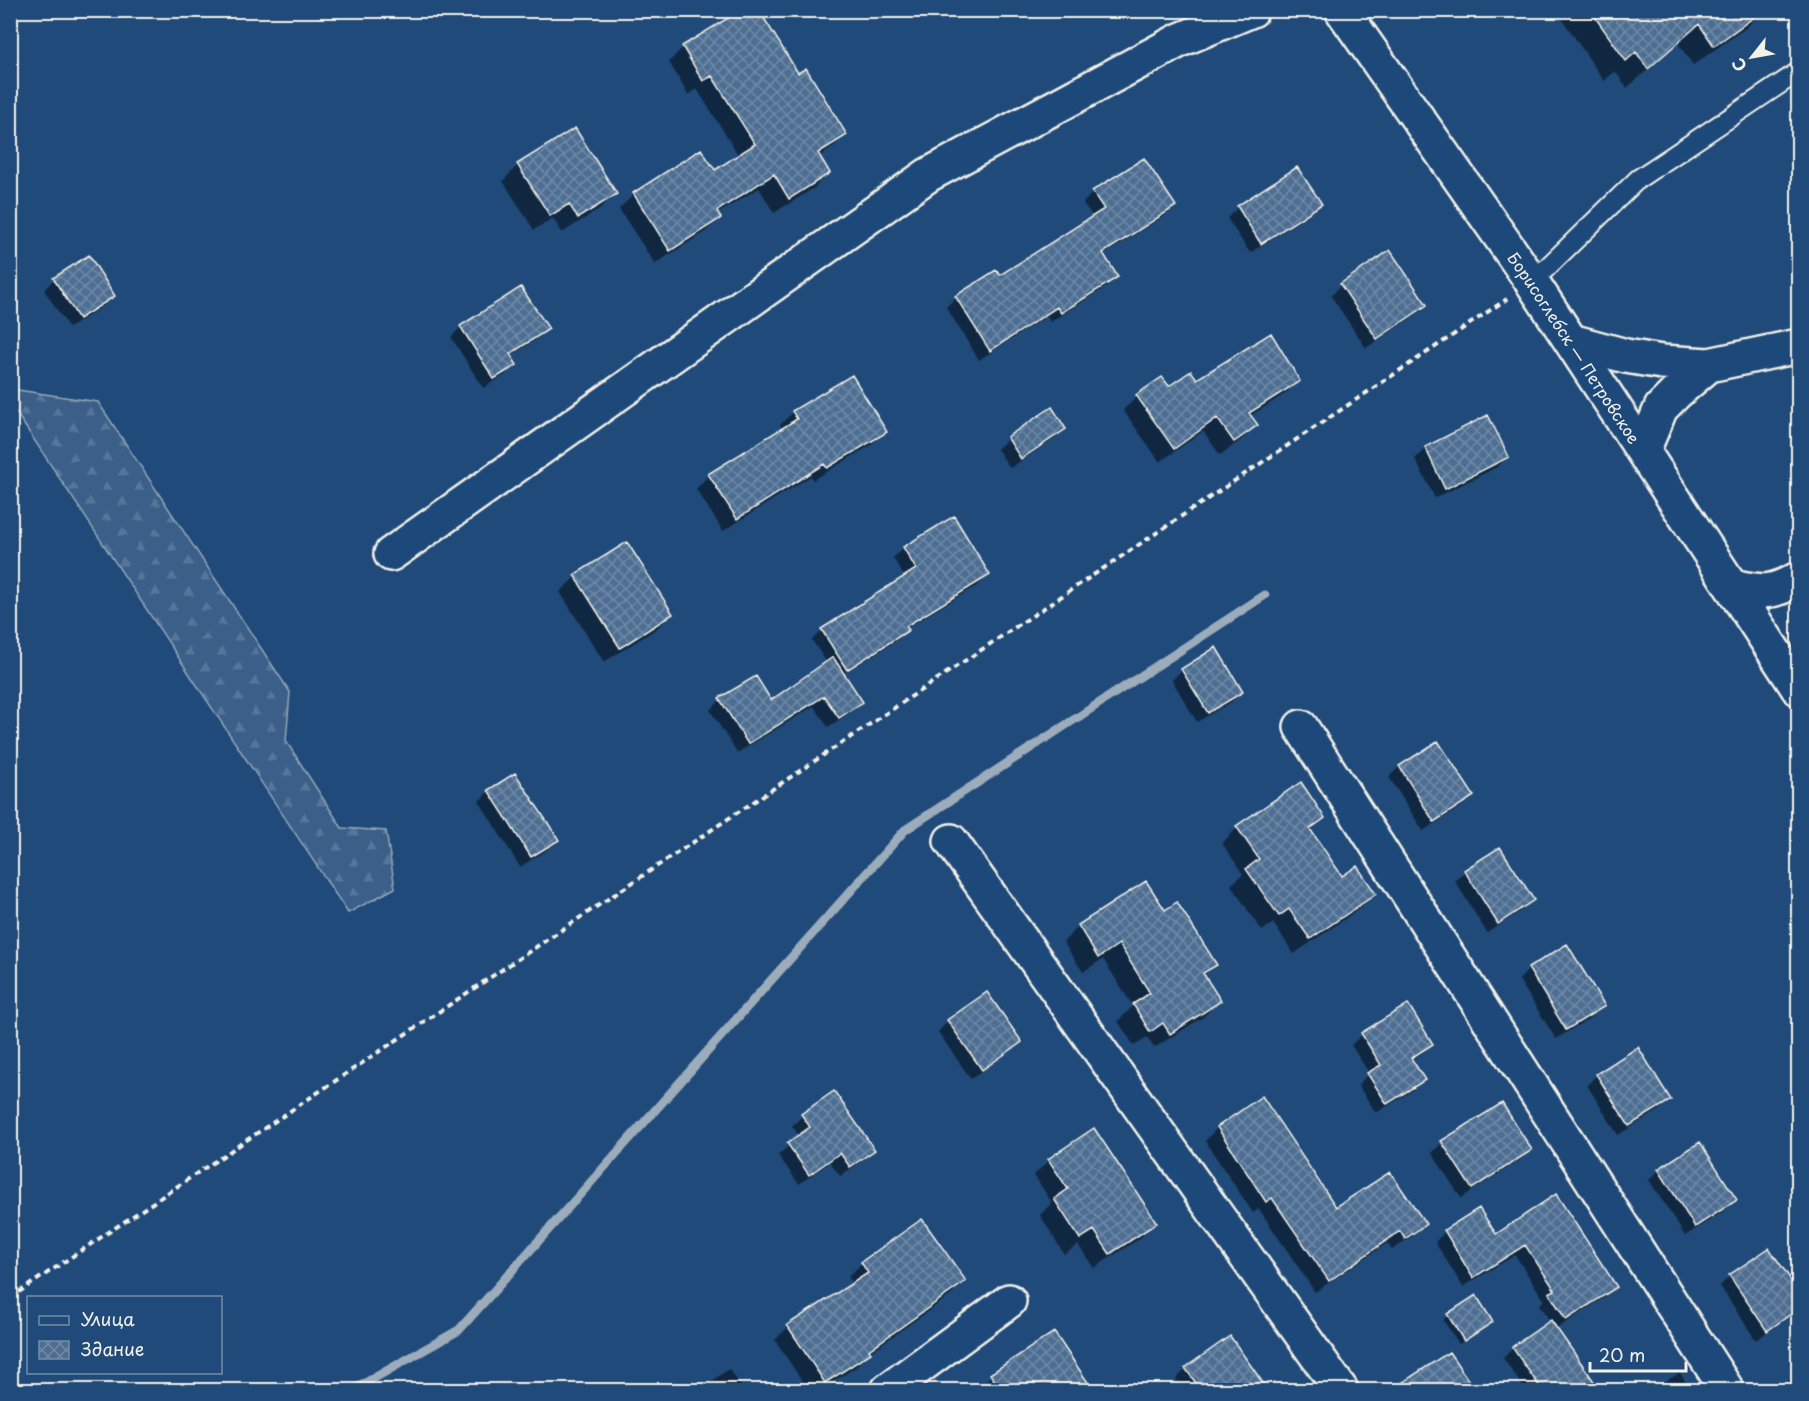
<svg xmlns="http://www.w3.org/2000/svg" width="1809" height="1401" font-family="'Playpen Sans',sans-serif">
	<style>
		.forest { fill: url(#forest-firs); stroke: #97a8b8; stroke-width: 1.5 }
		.shadow { fill: #0007 }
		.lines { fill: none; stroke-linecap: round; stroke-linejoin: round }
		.stream { stroke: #9cacbb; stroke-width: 9 }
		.building { fill: url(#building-cross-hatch); stroke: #f4f1e8; stroke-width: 1.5 }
		.lane-casing { stroke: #f4f1e8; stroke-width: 22 }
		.street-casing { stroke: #f4f1e8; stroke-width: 38 }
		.secondary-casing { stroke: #f4f1e8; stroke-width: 38 }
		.path { stroke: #f4f1e8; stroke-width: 4; stroke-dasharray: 6 4.5; stroke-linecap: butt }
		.lane { stroke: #1f4a7a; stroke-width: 18 }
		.street { stroke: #1f4a7a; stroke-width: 33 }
		.secondary { stroke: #1f4a7a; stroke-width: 33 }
		.labels { text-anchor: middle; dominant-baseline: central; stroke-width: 6; stroke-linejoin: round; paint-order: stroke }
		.street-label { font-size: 16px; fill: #f4f1e8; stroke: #1f4a7a }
	</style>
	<defs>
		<pattern id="forest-firs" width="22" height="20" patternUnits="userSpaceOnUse" patternTransform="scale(1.5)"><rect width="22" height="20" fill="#3a5f88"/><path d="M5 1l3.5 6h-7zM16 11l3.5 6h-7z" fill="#577699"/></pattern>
		<pattern id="building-cross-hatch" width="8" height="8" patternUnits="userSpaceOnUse" patternTransform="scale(1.5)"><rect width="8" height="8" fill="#4d6e92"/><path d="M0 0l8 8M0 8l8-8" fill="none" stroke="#708aa6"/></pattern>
	</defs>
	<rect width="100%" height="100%" fill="#1f4a7a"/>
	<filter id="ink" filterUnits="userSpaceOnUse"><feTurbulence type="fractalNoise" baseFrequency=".0167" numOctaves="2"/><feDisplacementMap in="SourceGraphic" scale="12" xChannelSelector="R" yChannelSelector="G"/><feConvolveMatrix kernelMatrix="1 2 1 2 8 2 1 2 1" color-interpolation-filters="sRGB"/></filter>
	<g filter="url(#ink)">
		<path class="forest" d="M11,389L98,402L290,692L286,741L342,828L386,831L395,888L348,913L11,405Z"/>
		<path class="shadow" d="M1556,10H1763L1747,27L1693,65L1678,43L1627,88L1615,71L1604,81Z
			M683,47L797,75L845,135L831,149L818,157L828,173L814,188L774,213L759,188L717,214L719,218L705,232L655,264L619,209L634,194L714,172L739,156L697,89L688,95L669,62Z
			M518,165L615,194L599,209L562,233L553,218L534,230L503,181Z
			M1297,169L1320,204L1309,214L1250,253L1227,218L1237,208Z
			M1093,192L1174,206L1164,216L1103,255L1116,277L1106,287L1050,322L1047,316L979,360L946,307L956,297L999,277L1093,217L1083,203Z
			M1390,252L1425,305L1415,315L1366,348L1331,296L1341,285Z
			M54,279L113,296L103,306L69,328L44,290Z
			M461,327L547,329L537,339L510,356L515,364L505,375L483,388L451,337Z
			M1161,379L1168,388L1196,381H1298L1285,394L1250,416L1256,425L1242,439L1220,455L1203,431L1160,462L1123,410L1137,397Z
			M1052,409L1064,428L1054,439L1010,468L997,449L1008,439Z
			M793,412L885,432L871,445L813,480L811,476L723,531L696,489L709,475L783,429L780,425Z
			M1487,417L1507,457L1497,467L1435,498L1415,459L1426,448Z
			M903,548L988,575L978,585L906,628L907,630L897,640L843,674L861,701L851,712L828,727L814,706L737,753L710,710L720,700L771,702L827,663L812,640L822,630L905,578L893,558Z
			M575,577L671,614L656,629L604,662L560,592Z
			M1182,670L1241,692L1231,702L1197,722L1172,680Z
			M1438,743L1472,796L1462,806L1423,831L1389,777L1399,767Z
			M489,791L557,839L547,850L520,867L479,801Z
			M1324,818L1310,832L1342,878L1374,894L1359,909L1294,954L1273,923L1262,931L1231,885L1243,874L1222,843L1237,828Z
			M1465,871L1532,900L1522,910L1487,933L1455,881Z
			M1146,884L1164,912L1215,965L1203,976L1219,1001L1203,1017L1154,1048L1147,1037L1134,1046L1118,1021L1133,1006L1103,959L1083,972L1063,942L1079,926Z
			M1529,969L1603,1005L1593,1016L1556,1039L1519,980Z
			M987,994L1020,1042L1009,1052L971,1079L938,1032L948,1021Z
			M1407,1006L1431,1044L1421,1054L1411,1060L1423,1080L1413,1090L1376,1113L1358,1085L1369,1073L1351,1045L1362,1035Z
			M1597,1075L1669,1100L1659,1110L1618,1135L1587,1085Z
			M1262,1099L1336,1210L1424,1224L1411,1237L1392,1250L1387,1243L1315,1292L1259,1209L1253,1213L1205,1141L1217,1128Z
			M802,1116L873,1150L863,1160L840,1176L830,1162L799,1184L778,1155L800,1137L792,1126Z
			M1442,1143L1530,1150L1520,1160L1461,1198L1432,1153Z
			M1049,1160L1155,1223L1139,1239L1094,1268L1078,1245L1064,1254L1040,1215L1052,1203L1034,1175Z
			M1659,1170L1735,1200L1725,1210L1685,1236L1649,1180Z
			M1556,1196L1615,1287L1605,1297L1556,1329L1592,1382L1583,1390H1525L1503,1358L1513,1348L1551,1322L1539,1305L1544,1300L1515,1255L1463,1287L1435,1242L1445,1232L1495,1236Z
			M921,1221L964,1281L951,1295L869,1353L856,1367L819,1390H808L775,1340L788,1327L854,1284L848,1277L862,1263Z
			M1769,1250L1798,1293V1310L1756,1340L1720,1286L1730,1276Z
			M1448,1315L1491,1322L1459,1344L1443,1320Z
			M1053,1334L1089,1387L1086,1390H978L991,1376Z
			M1449,1354L1473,1390H1396L1400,1387Z
			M729,1369L744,1390H699Z
			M1186,1369L1265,1388L1262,1390H1184L1176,1379Z
			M1680,1373L1691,1390H1650Z
			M1798,1373V1390H1786L1783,1386Z"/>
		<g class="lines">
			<path class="stream" d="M353,1390L459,1330L905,830L1265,595"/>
		</g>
		<path class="building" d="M741,10H759L798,73L806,68L847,135L818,153L830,173L789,199L774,174L717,211L721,218L670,251L633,193L701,149L715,170L755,144L712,76L703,81L682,46Z
			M1590,10H1764L1714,46L1699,24L1648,69L1636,52L1626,61Z
			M575,128L617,194L578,218L569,204L550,216L517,164Z
			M1144,158L1176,206L1103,253L1118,277L1061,313L1057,307L990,351L955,296L996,270L1000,275L1104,209L1092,191Z
			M1297,167L1322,204L1261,244L1237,206Z
			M1390,250L1427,305L1377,339L1340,284Z
			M89,255L115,296L79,319L53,278Z
			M521,287L549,329L510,354L517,365L494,379L460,326Z
			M1271,333L1300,381L1249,413L1258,425L1234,442L1217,418L1174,449L1136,395L1162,377L1169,386L1191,371L1197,379Z
			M852,375L887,432L827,468L824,464L737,519L708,474L797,419L792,411Z
			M1052,407L1066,429L1021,459L1007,437Z
			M1488,415L1509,457L1445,489L1425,447Z
			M954,516L990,575L906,626L909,630L847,670L821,629L916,569L903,547Z
			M627,542L673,614L620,648L574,575Z
			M1216,647L1243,692L1208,713L1181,669Z
			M833,657L863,702L839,718L824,696L748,744L719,698L756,676L771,700Z
			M1438,741L1474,796L1434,822L1399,766Z
			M515,773L559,840L531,857L488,790Z
			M1301,782L1325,818L1310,829L1342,876L1357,866L1376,894L1310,939L1289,909L1279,916L1246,869L1259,859L1236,826Z
			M1500,847L1534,900L1498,924L1464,870Z
			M1146,881L1165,910L1177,902L1217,965L1203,973L1221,1001L1170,1034L1163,1023L1150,1032L1133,1004L1150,993L1119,944L1098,958L1078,925Z
			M1567,944L1605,1006L1566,1030L1528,968Z
			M987,992L1022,1042L982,1070L947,1020Z
			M1408,1004L1433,1044L1411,1058L1425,1080L1387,1104L1367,1073L1381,1065L1361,1033Z
			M1638,1047L1671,1100L1629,1126L1596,1074Z
			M834,1091L875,1150L850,1167L840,1153L809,1175L787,1143L810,1127L801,1114Z
			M1262,1096L1336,1207L1390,1172L1426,1224L1405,1239L1400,1231L1329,1281L1272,1198L1266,1202L1217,1127Z
			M1502,1103L1532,1150L1472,1189L1441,1141Z
			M1094,1128L1157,1223L1110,1254L1094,1230L1080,1239L1054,1199L1068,1189L1048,1159Z
			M1700,1142L1737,1200L1695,1227L1658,1169Z
			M1556,1194L1617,1287L1566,1320L1549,1293L1555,1290L1525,1245L1473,1278L1444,1230L1479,1208L1496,1234Z
			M922,1219L966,1281L869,1350L871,1353L825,1383L787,1325L868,1273L861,1262Z
			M1769,1248L1798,1290V1309L1767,1331L1729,1275Z
			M1476,1295L1493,1322L1464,1341L1447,1314Z
			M1551,1320L1600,1390H1542L1512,1347Z
			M1054,1332L1093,1390H1001L990,1374Z
			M1230,1336L1268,1390H1201L1185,1368Z
			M1449,1352L1475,1390H1391Z"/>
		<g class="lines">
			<g class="lane-casing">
				<path id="lane" d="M1532,282L1638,179L1798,72"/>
			</g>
			<g class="street-casing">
				<path id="street" d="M1571,341L1626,356L1662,362L1709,365L1798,346
					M1643,451L1661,408L1676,393L1709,365
					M391,554L928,175L1180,40L1252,10
					M1731,586C1762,592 1769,595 1798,579
					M1301,727L1727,1390
					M951,841L1341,1390
					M888,1390L1009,1301"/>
			</g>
			<g class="secondary-casing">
				<g id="secondary">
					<path id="s1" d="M1342,10L1532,282L1798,688"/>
				</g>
			</g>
			<path class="path" d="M10,1298L1507,299"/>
			<use href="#lane" class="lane"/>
			<use href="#street" class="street"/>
			<use href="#secondary" class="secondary"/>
		</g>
	</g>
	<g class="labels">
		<g class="street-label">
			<text stroke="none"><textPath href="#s1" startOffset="410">Борисоглебск — Петровское</textPath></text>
		</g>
	</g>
	<rect width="1809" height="1401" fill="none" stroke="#1f4a7a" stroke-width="36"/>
	<rect x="18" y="18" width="1773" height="1365" fill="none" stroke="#f4f1e8" stroke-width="2" filter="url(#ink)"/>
	<rect x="27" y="1296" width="195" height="78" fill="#1f4a7a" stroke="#748da6" stroke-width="1.5"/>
	<rect x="39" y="1316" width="30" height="9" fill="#1f4a7a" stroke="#748da6" stroke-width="1.5"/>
	<text x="81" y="1326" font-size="18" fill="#f4f1e8">Улица</text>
	<rect x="39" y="1341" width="30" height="18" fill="url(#building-cross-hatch)" stroke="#748da6" stroke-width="1.5"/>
	<text x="81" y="1356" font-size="18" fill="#f4f1e8">Здание</text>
	<g transform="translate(1752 57) rotate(239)" stroke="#1f4a7a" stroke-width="4.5" paint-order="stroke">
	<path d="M0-4.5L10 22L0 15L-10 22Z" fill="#f4f1e8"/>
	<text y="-9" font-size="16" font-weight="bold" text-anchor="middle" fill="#f4f1e8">С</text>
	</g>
	<path d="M1590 1362v9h96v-9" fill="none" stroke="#f4f1e8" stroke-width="3"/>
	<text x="1599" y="1362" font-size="18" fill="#f4f1e8" stroke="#1f4a7a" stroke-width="4.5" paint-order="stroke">20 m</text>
</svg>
